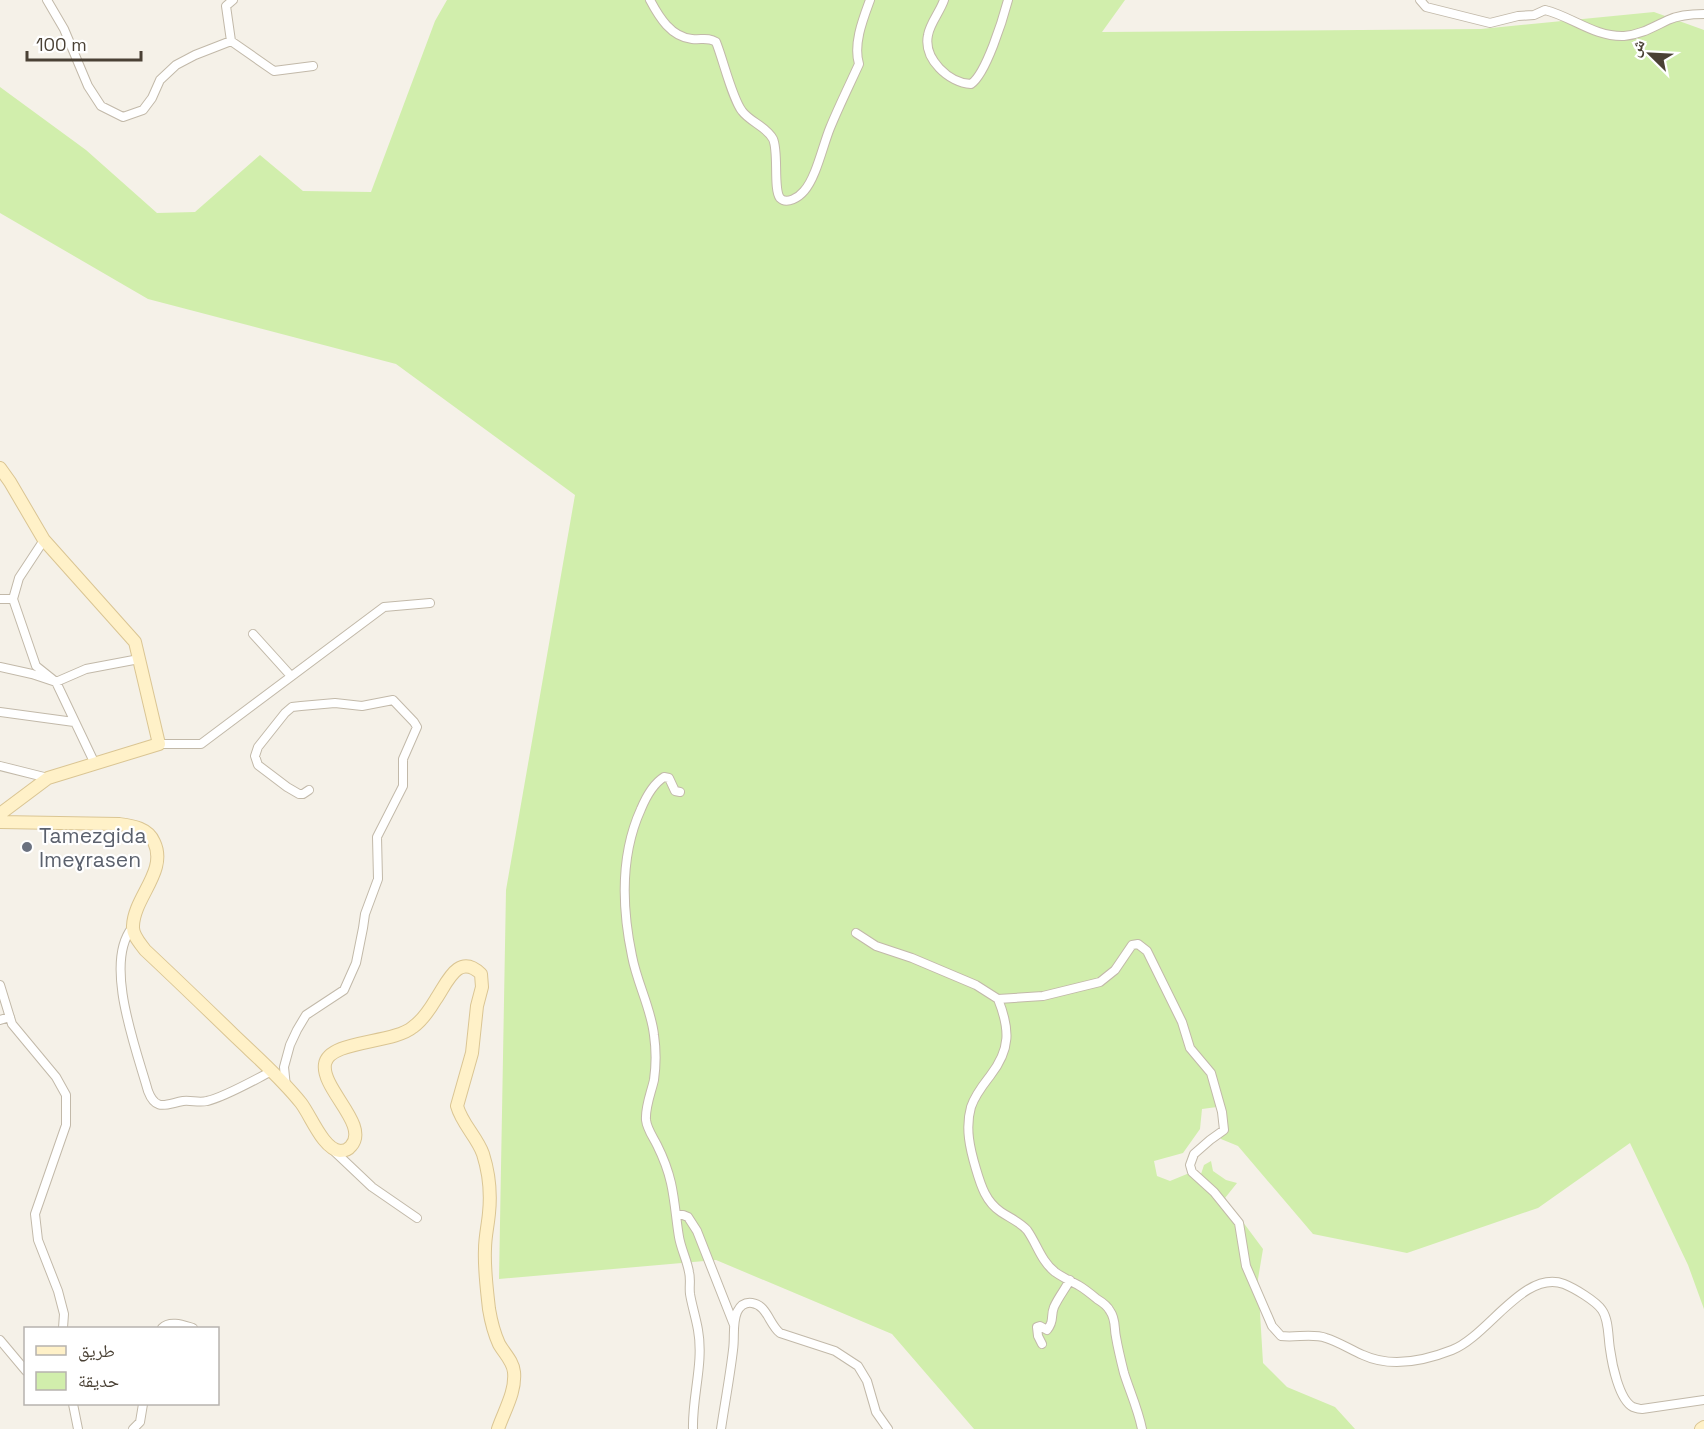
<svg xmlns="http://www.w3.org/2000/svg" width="1704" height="1429" font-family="'Space Grotesk','Noto Naskh Arabic',sans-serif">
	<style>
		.green { fill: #d1eeac }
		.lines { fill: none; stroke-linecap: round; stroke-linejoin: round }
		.street-casing { stroke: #c2b9a9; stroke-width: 10 }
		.secondary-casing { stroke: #dac593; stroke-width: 14 }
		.street { stroke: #fff; stroke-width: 8 }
		.secondary { stroke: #fff1c8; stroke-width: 12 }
		.worship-dot { fill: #6b7280; stroke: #fff; stroke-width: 2 }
		.labels { text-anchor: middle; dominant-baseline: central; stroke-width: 4.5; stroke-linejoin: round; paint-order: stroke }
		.worship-label { font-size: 21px; fill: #5b616d; stroke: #fff; text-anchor: start }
	</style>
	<rect width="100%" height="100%" fill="#f5f1e8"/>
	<path class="green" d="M447,0H1125L1102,32L1481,29L1654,12L1704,30V1309L1688,1265L1630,1143L1538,1208L1407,1253L1313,1234L1238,1146L1221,1139L1217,1107L1202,1109L1200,1129L1183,1153L1154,1161L1157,1176L1170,1181L1187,1174H1201L1204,1165L1211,1161L1213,1171L1226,1180L1237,1183L1225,1198L1263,1249L1258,1279L1263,1363L1287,1387L1335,1407L1355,1429H974L892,1334L716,1260L499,1279L506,890L575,495L396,364L148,299L0,213V87L86,150L157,213L195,212L260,155L303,191L371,192L435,21Z"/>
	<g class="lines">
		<g class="street-casing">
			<path id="street" d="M47,0L64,29L88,86L101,106L123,117L143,110L152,98L160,80L176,65L195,55L231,41
				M233,0L226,6L231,41L274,71L313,66
				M650,0C659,17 671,37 692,39C702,40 708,37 716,42C723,59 732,98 742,111C750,122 766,126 773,139C779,152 773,189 780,198C787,205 799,197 804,191C816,178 823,145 830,128C839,106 849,86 859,64C853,44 863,19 870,0
				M944,0C940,12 930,23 928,35C923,59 949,83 971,84C986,74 1003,19 1008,0
				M1420,0L1426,7L1490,23L1518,16L1534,15L1545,10C1573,17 1594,37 1624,36C1640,35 1653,27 1668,20C1679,15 1691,14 1704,14
				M44,540L19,578L13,599L36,666L56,682L95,764
				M0,599H13
				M253,634L291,676
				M0,667L32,674L56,682L86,669L139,659
				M0,712L74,722
				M159,744H201L384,607L430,603
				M0,766L48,778
				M680,792L675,791L669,778L664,777C653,784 646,797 641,809C620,855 622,908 632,956C637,983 651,1008 654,1035C656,1049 656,1066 654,1080C651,1093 645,1107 646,1120C647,1129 653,1137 657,1145C663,1157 668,1170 671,1183C675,1201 676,1219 679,1237C681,1249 687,1260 689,1272C691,1279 689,1287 690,1294C692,1306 696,1318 698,1330C704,1363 692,1396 693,1429
				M132,928C103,964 137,1051 148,1091C156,1112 166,1104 183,1101C191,1100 199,1103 207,1101C225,1097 254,1080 272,1071
				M856,933L876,946L912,958L976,985L998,999C1010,1029 1011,1049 990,1076C983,1085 975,1095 971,1107C965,1128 970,1149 976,1169C981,1186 986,1202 1001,1212C1010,1218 1020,1222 1027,1230C1037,1244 1041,1261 1055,1272C1062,1277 1070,1281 1078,1285C1085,1289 1091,1294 1097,1299C1102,1302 1107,1305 1110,1311C1116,1319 1114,1328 1116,1337C1118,1349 1121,1361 1124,1373C1130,1392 1138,1409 1142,1429
				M0,985L12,1024L56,1077L66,1095V1125L35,1214L38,1240L58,1291L64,1314L63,1328
				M998,999L1043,996L1100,982L1115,970L1132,945L1138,944L1147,951L1182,1022L1190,1048L1211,1073L1222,1112L1224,1130L1210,1140L1194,1154L1190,1165L1192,1172L1214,1192L1239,1223L1246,1266L1272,1326L1281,1336C1296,1338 1312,1333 1326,1338C1339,1342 1351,1350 1363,1355C1391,1368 1424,1361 1452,1350C1488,1336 1524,1269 1564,1284C1574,1288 1596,1301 1602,1310C1609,1320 1608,1337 1610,1349C1612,1364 1619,1400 1633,1407C1636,1408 1639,1409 1642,1409L1704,1400
				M0,1020L10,1017
				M286,1087L284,1067L290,1045L297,1030L306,1015L344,990L356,963L363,928L365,914L378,879L377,837L403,786V759L417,727L414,722L393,700L362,706L335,703L301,706L292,707L285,713L258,747L255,756L258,765L287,787L299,794H303L309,790
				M334,1151L372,1187L417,1218
				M677,1215H683L688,1217L697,1231L734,1325
				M162,1328C170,1320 183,1325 193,1328
				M0,1340L26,1371
				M1042,1344L1038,1336L1037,1327L1040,1326L1047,1330C1055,1320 1050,1317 1054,1307C1058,1298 1065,1289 1070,1280
				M73,1404L78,1429
				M133,1429L140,1422L143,1404
				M721,1429C725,1402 730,1376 733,1350C735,1337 732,1324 737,1312C740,1306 745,1302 752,1303C767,1305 769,1324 780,1333L835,1351L858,1366L867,1381L876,1412L888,1429"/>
		</g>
		<g class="secondary-casing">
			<path id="secondary" d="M0,468L10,482L44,540L135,642L159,744L48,778L0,814
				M0,822L119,824C133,826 148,828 154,842C168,871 134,897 133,926C132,935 140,943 145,950C176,979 207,1009 237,1038C259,1059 282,1079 301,1103C311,1116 323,1149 340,1151C344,1151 348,1150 351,1146C370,1125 321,1089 325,1064C329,1040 393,1044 413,1027C423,1020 430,1009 436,999C447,983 458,952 481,974L482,987L477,1006L472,1053L457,1106C462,1124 477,1137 483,1154C489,1173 491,1194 489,1213C488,1225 485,1237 485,1249C484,1269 487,1290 489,1309C491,1321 494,1333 499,1344C504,1353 513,1361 514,1372C516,1392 504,1411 498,1429
				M1701,1429L1704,1427"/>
		</g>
		<use href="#street" class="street"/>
		<use href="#secondary" class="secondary"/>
	</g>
	<circle class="worship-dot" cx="27" cy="847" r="6"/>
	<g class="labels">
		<g class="worship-label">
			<text x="39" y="835">Tamezgida<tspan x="39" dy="24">Imeɣrasen</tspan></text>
		</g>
	</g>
	<rect x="24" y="1327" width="195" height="78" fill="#ffffff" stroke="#b7b3ae" stroke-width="1.5"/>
	<rect x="36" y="1346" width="30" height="9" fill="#fff1c8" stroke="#b7b3ae" stroke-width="1.5"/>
	<text x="78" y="1357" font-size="18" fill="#4a4135">طريق</text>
	<rect x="36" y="1372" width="30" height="18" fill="#d1eeac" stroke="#b7b3ae" stroke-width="1.5"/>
	<text x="78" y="1387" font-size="18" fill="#4a4135">حديقة</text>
	<g transform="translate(1650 54) rotate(294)" stroke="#ffffff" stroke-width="4.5" paint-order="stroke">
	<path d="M0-4.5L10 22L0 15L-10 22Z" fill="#4a4135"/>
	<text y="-9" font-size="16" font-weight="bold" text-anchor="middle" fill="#4a4135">ش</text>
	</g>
	<path d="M27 51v9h114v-9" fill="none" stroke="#4a4135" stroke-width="3"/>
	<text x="36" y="51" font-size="18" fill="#4a4135" stroke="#ffffff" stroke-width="4.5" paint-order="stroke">100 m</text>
</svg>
